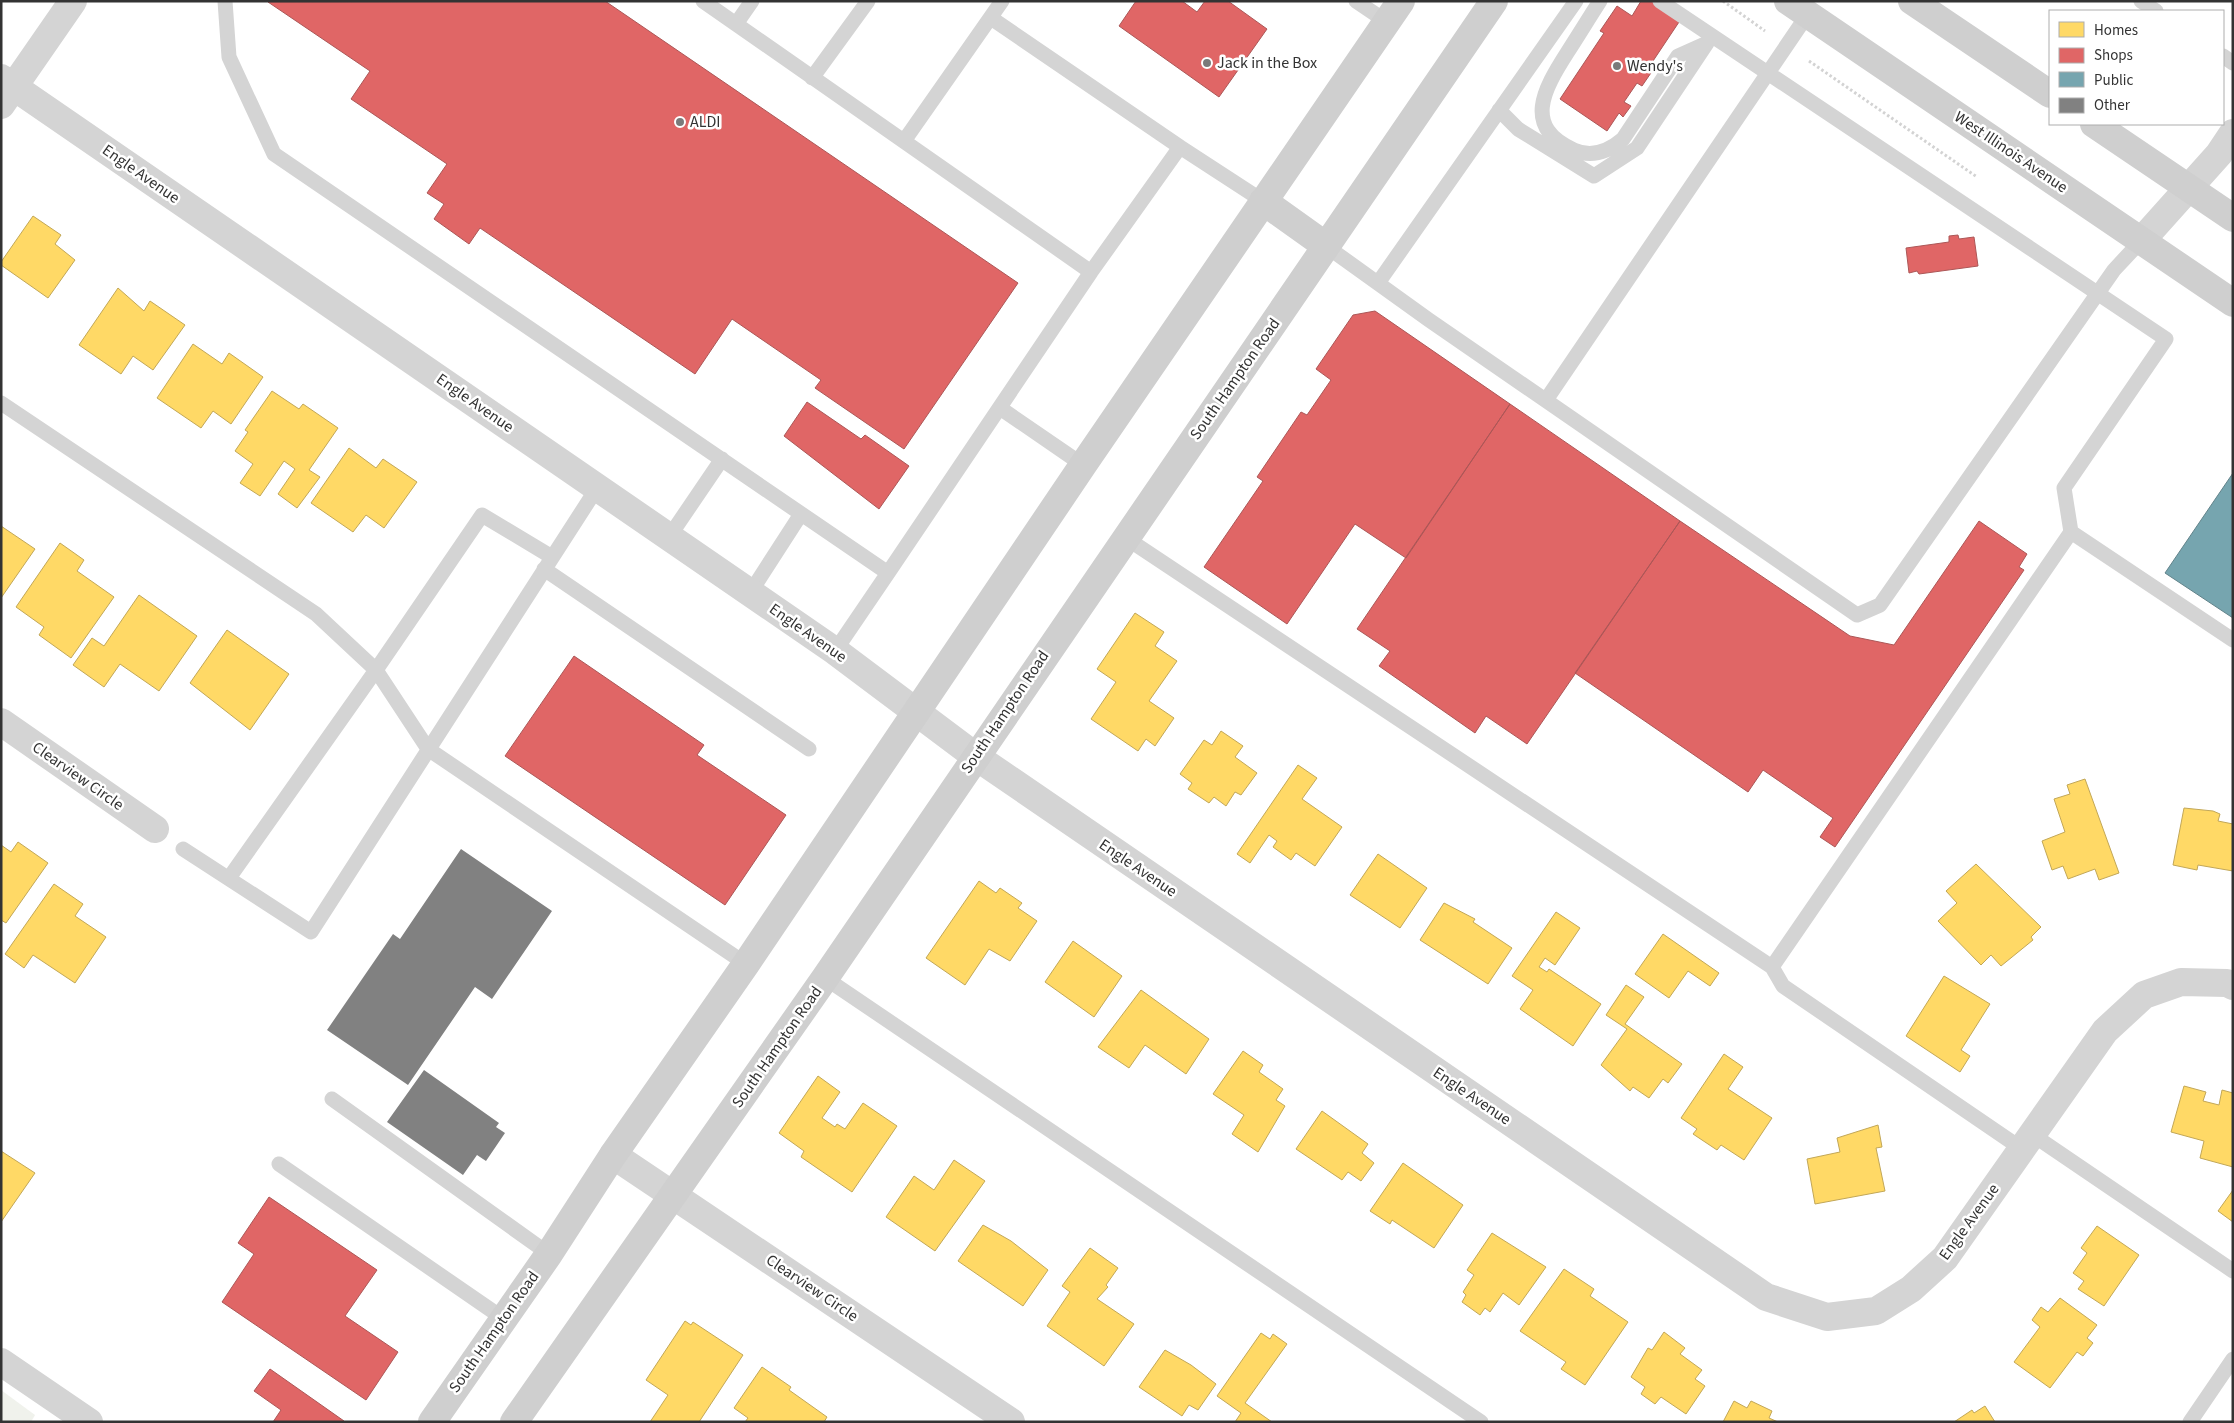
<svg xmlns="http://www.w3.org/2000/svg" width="2234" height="1423" font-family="'Source Sans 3',sans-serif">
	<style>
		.green { fill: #f0f2ec }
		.homes { fill: #ffd966; stroke: #c2a757 }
		.shops { fill: #e06666; stroke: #ac5757 }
		.public { fill: #76a5af; stroke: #62838a }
		.building { fill: #818181 }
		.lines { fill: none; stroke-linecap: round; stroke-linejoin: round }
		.path { stroke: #d3d3d3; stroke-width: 3; stroke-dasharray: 2.5 2.5; stroke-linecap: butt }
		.lane { stroke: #d4d4d4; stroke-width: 15 }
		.street { stroke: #d4d4d4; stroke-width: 28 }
		.secondary { stroke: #cfcfcf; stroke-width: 28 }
		.poi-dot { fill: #7a7a7a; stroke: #fff; stroke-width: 2 }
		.labels { text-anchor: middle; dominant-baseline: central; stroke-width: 5; stroke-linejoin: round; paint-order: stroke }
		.poi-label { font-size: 16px; fill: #333; stroke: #fff; text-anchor: start }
		.street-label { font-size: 16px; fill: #333; stroke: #fff }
	</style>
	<rect width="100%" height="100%" fill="#fff"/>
	<path class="green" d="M1,1390L35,1415L31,1422H1Z"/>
	<path class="homes" d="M33,216L61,235L55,244L75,260L48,298L1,265V262Z
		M118,288L144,311L150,301L185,325L153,370L133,356L121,374L79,345Z
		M193,344L222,364L229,353L263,377L231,424L213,411L201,428L157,398Z
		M272,391L299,409L303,404L338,428L309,470L320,477L297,508L278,494L295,469L284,461L260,496L240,483L253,464L235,451L248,432L245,430Z
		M349,448L376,468L383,459L417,482L384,528L366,515L353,532L311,503Z
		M1,526L35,549L1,598Z
		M60,543L84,560L77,571L114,597L71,658L39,635L44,627L16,607Z
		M139,595L197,636L159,691L120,664L104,687L73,665L92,638L104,646Z
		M1135,613L1164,632L1155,646L1177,661L1149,701L1174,718L1155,746L1146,739L1138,751L1091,719L1116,682L1097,669Z
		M227,630L289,674L250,730L190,683Z
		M1221,731L1243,746L1235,757L1257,773L1241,795L1235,792L1226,806L1214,797L1209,803L1188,789L1192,783L1180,774L1204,740L1212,745Z
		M1298,765L1317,778L1302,799L1342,827L1315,866L1296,853L1291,860L1273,847L1277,841L1269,835L1250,863L1237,854Z
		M2085,779L2119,873L2099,880L2095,869L2068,879L2063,866L2052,870L2042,841L2065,832L2054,799L2070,794L2067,785Z
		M2184,808L2213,811L2220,814L2218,821L2233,824V871L2198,865L2197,870L2173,865Z
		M18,842L48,863L6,923L1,920V845L11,852Z
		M1378,854L1427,888L1400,928L1350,895Z
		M1976,864L2041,927L2031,937L2033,940L2001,966L1991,955L1981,965L1938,921L1957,903L1946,891Z
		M979,881L996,893L1000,888L1022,903L1018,908L1037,921L1010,961L989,949L965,985L926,958Z
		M54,884L83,904L75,916L106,937L75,983L33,955L24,968L5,954Z
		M1444,903L1475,919L1473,922L1512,948L1488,984L1420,940Z
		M1556,912L1580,928L1555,965L1545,958L1539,967L1547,972L1549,969L1601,1004L1573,1046L1520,1009L1533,990L1512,976Z
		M1663,934L1719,973L1710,986L1688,971L1669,998L1635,974Z
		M1073,941L1122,976L1094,1017L1045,982Z
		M1944,976L1990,1004L1961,1050L1970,1056L1960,1072L1906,1036Z
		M1626,985L1644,997L1625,1024L1682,1064L1668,1083L1663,1079L1649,1098L1633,1087L1630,1091L1601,1065L1627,1029L1606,1015Z
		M1141,990L1209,1039L1186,1074L1145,1045L1129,1068L1098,1047Z
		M1243,1051L1263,1065L1259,1072L1283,1089L1276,1100L1285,1106L1258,1152L1232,1134L1244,1115L1213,1094Z
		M1724,1054L1743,1067L1728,1089L1772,1118L1744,1160L1721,1145L1717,1150L1693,1134L1697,1129L1681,1118Z
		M818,1076L840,1092L822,1118L835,1127L837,1124L845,1129L863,1103L897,1126L852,1192L801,1157L804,1151L779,1133Z
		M2184,1086L2206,1092L2203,1101L2219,1105L2222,1090L2233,1093V1167L2200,1158L2204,1141L2171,1132Z
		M1322,1111L1368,1144L1362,1153L1374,1163L1361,1181L1348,1172L1342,1180L1296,1149Z
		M1878,1125L1882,1147L1876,1148L1885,1191L1815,1204L1807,1159L1840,1152L1837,1138Z
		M1,1151L35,1173L1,1222Z
		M954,1160L985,1181L935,1251L886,1217L914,1176L934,1190Z
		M1403,1163L1463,1205L1434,1248L1392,1220L1390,1224L1370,1211Z
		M2233,1190V1222L2218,1211Z
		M983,1225L1011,1241L1048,1270L1023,1306L958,1261Z
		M2097,1226L2139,1255L2104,1306L2078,1289L2084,1281L2073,1273L2087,1253L2081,1248Z
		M1492,1233L1546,1267L1519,1305L1503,1293L1490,1312L1485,1308L1480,1315L1462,1302L1466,1295L1463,1292L1474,1275L1467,1270Z
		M1090,1248L1118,1268L1106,1285L1108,1287L1097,1299L1134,1324L1104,1366L1047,1326L1070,1292L1062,1286Z
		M1564,1269L1594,1289L1590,1296L1628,1322L1585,1385L1561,1369L1566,1362L1520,1331Z
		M2060,1298L2097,1325L2087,1338L2093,1343L2083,1356L2077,1352L2050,1388L2014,1362L2040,1327L2032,1320L2041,1307L2048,1312Z
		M685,1321L691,1325L693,1322L743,1355L699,1422H650L668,1395L646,1380Z
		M1664,1332L1685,1348L1680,1354L1702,1370L1695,1379L1705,1386L1686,1414L1661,1397L1655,1404L1641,1394L1645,1387L1631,1377L1648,1348L1652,1350Z
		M1261,1333L1270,1339L1273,1334L1287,1344L1245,1403L1272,1422H1235L1241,1413L1217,1396Z
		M1165,1350L1191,1365L1216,1384L1198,1410L1189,1405L1182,1416L1139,1387Z
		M762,1367L791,1387L789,1390L827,1417L824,1422H745L748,1418L734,1408Z
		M1734,1401L1747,1408L1751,1401L1772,1411L1769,1418L1778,1422H1723Z
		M1985,1406L1995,1422H1954L1972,1410L1974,1413Z"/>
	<path class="shops" d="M605,1L1018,283L904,449L815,388L821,380L732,319L695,374L480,228L469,244L434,219L444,204L427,193L447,164L351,99L370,71L268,2Z
		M1136,1H1182L1197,12L1205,1H1228L1267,29L1219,97L1119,26Z
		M1641,1H1656L1681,19L1651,64L1655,67L1642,86L1637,83L1624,102L1631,106L1623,117L1619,113L1607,131L1560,99L1604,33L1600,31L1617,6L1632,16Z
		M1958,235L1959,239L1974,237L1978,266L1919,274L1917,271L1909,273L1906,248L1949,242V236Z
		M1375,311L1510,404L1406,558L1355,524L1287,624L1204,567L1263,481L1257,477L1301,412L1307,415L1331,380L1316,369L1353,315Z
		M807,402L861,439L865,435L909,466L879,509L784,436Z
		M1510,404L1680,521L1527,744L1486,716L1475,733L1379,666L1390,651L1357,629Z
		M1680,521L1850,636L1894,645L1979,521L2027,554L2019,567L2024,570L1835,847L1820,837L1833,818L1763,770L1748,792L1575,673Z
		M574,656L704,745L697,755L786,815L725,905L505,756Z
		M269,1197L377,1270L345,1316L398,1352L366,1400L222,1302L254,1254L238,1243Z
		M270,1369L344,1421L343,1422H273L281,1410L254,1391Z"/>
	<path class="public" d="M2233,473V618L2165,573Z"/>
	<path class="building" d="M461,849L552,911L492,999L475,987L408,1085L327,1030L393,934L400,939Z
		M424,1070L499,1123L496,1127L505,1133L486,1161L477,1155L463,1175L387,1122Z"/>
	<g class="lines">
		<path class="path" d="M1723,1L1765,31
			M1809,61L1977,177"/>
		<path class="lane" d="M225,1L229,57L274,154L888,573L835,651
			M703,1L1091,272L888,573
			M1356,1L1387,22
			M1600,1C1589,18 1578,36 1567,53C1544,89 1522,127 1574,150C1592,158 1609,151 1623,139L1678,56L1707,43
			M2141,1L2156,11
			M991,18L1180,147
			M736,24L752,1
			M2223,56L2233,63
			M812,78L868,1
			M1499,110L1518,129L1594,176L1637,148L1707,43
			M904,141L1002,1
			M1326,246L1429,320L1857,615L1880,605L2114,270L2142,240
			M1091,272L1180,147L1263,201
			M1378,283L1576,1
			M1546,400L1808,14
			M1,403L316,614L376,670L229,878
			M1000,408L1083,465
			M2071,532L2233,640
			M669,537L722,459
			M1126,538L1772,967L2071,532L2064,488L2166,339L1660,1
			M552,557L482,515L376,670L428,749L746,964
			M544,569L809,749
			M750,593L801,514
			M183,849L311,932L597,488
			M1772,967L1783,986L2022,1149
			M825,978L1481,1422
			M332,1099L549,1254
			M2033,1135L2233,1271
			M279,1164L504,1319
			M2190,1422L2233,1359"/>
		<path class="street" d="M1,78L835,651L975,756L1766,1297L1827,1317L1876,1311L1911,1289L1945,1258L2105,1031L2144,995L2181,982L2227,983L2233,986
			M1,105L73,1
			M2142,240L2219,154L2233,133
			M1,722L155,829
			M613,1155L1011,1422
			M1,1362L89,1422"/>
		<path class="secondary" d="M1788,1L2233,303
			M1912,1L2050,94
			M2094,124L2233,218
			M1263,201L1326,246
			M432,1422L549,1254L613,1155L746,964L1083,465L1401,1
			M514,1422L825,978L1494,1"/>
	</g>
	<g class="poi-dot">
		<circle cx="1207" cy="63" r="5"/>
		<circle cx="1617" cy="66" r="5"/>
		<circle cx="680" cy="122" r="5"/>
	</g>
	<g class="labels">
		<g class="poi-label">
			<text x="1217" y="63">Jack in the Box</text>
			<text x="1627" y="66">Wendy's</text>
			<text x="690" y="122">ALDI</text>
		</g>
		<g class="street-label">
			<text transform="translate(2011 152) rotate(34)">West Illinois Avenue</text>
			<text transform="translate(141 174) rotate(35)">Engle Avenue</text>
			<text transform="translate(1235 379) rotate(-55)">South Hampton Road</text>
			<text transform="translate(475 403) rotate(35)">Engle Avenue</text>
			<text transform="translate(808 633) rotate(35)">Engle Avenue</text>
			<text transform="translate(1005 712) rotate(-56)">South Hampton Road</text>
			<text transform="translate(78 776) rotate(35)">Clearview Circle</text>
			<text transform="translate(1138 868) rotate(34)">Engle Avenue</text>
			<text transform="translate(777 1047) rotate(-55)">South Hampton Road</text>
			<text transform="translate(1472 1096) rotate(34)">Engle Avenue</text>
			<text transform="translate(1969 1222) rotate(-54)">Engle Avenue</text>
			<text transform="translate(812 1288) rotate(34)">Clearview Circle</text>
			<text transform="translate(494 1332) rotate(-55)">South Hampton Road</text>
		</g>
	</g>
	<rect width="2234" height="1423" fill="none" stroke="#333333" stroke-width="5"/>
	<rect x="2049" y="10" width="175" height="115" fill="#ffffff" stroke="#adadad"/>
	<rect x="2059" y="22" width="25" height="15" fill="#ffd966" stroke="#adadad"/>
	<text x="2094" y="35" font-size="15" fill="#333333">Homes</text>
	<rect x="2059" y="48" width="25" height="15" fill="#e06666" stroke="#adadad"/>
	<text x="2094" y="60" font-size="15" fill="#333333">Shops</text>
	<rect x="2059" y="72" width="25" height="15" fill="#76a5af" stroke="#adadad"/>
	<text x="2094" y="85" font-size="15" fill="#333333">Public</text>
	<rect x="2059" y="98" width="25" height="15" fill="#818181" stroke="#adadad"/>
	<text x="2094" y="110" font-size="15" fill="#333333">Other</text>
</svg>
